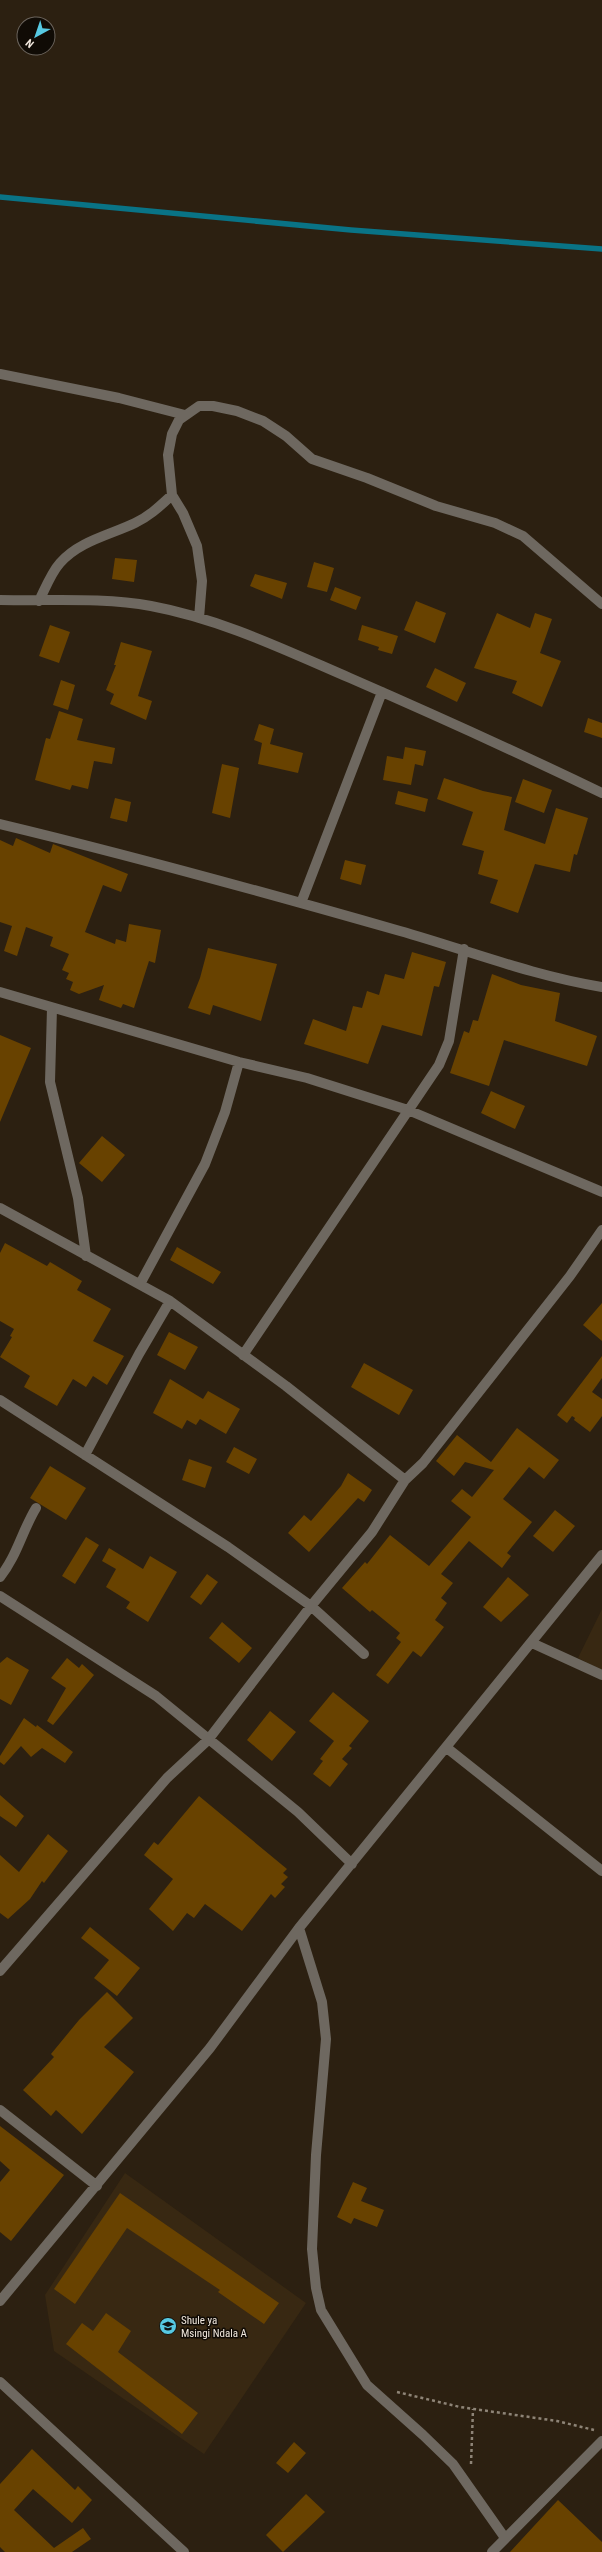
<svg xmlns="http://www.w3.org/2000/svg" width="602" height="2552" font-family="'Roboto Condensed',sans-serif">
	<style>
		.built { fill: #382812 }
		.lines { fill: none; stroke-linecap: round; stroke-linejoin: round }
		.stream { stroke: #097386; stroke-width: 5.5 }
		.building { fill: #684200 }
		.path { stroke: #8e8477; stroke-width: 2.5; stroke-dasharray: 3 3; stroke-linecap: butt }
		.minor { stroke: #6e6860; stroke-width: 10 }
		.labels { text-anchor: middle; dominant-baseline: central; stroke-width: 3; stroke-linejoin: round; paint-order: stroke }
		.poi-label { font-size: 11px; fill: #f1e8de; stroke: #100b05; text-anchor: start }
	</style>
	<rect width="100%" height="100%" fill="#2c2011"/>
	<path class="built" d="M602,1609V1670L578,1658Z
		M125,2173L306,2303L204,2454L54,2351L45,2295Z"/>
	<g class="lines">
		<path class="stream" d="M0,197L351,230L602,249"/>
	</g>
	<path class="building" d="M115,558L137,560L134,582L112,579Z
		M314,562L334,568L327,592L307,587Z
		M255,574L287,583L282,599L250,586Z
		M335,587L361,597L356,610L330,600Z
		M416,601L446,613L435,643L404,630Z
		M497,613L530,628L535,613L552,619L540,653L561,661L542,707L512,693L517,681L474,668Z
		M50,625L70,632L59,663L39,656Z
		M362,625L398,636L392,654L378,650L379,647L358,640Z
		M121,642L152,651L138,696L152,701L146,720L110,704L114,694L106,690L116,665H114Z
		M435,668L466,683L457,702L426,687Z
		M61,680L75,685L68,710L53,705Z
		M59,711L83,719L77,740L115,748L112,764L94,761L88,789L72,785L70,790L35,780L46,738L50,739Z
		M588,718L602,723V738L584,732Z
		M259,724L274,729L270,744L303,753L298,773L258,764L262,743L254,740Z
		M405,747L426,751L423,766L415,764L411,785L383,780L387,756L403,759Z
		M222,764L239,768L230,818L212,813Z
		M444,778L483,791L512,797L504,830L545,844L556,808L588,818L577,855L574,854L570,872L535,864L518,913L490,903L498,880L478,874L484,851L462,845L473,812L437,799Z
		M523,779L552,790L544,813L515,802Z
		M398,791L428,799L425,812L395,804Z
		M115,798L131,802L127,822L110,818Z
		M16,838L50,853L53,844L128,874L121,892L103,885L85,932L115,944L116,939L126,942L129,924L161,930L155,963L149,961L134,1008L123,1004L121,1008L99,1000L104,985L79,994L70,990L73,982L66,979L69,973L62,970L69,954L50,946L53,937L26,927L17,956L4,951L12,926L0,922V840L13,846Z
		M345,860L366,865L361,885L340,879Z
		M208,948L277,964L261,1021L213,1005L210,1015L188,1008L200,978Z
		M412,952L446,962L439,987L434,986L422,1036L382,1025L368,1064L304,1044L313,1019L346,1031L353,1006L362,1008L367,991L379,995L385,974L404,979Z
		M492,974L521,985L560,993L555,1021L597,1036L587,1066L504,1040L489,1086L450,1073L464,1031L469,1033L473,1020L478,1021Z
		M0,1035L31,1048L0,1122Z
		M491,1091L525,1106L515,1129L481,1113Z
		M102,1136L125,1155L102,1182L79,1163Z
		M5,1243L47,1266L50,1262L82,1281L77,1290L111,1309L93,1341L124,1356L107,1385L93,1376L86,1387L73,1379L57,1406L24,1387L30,1376L0,1357L12,1337L10,1336L14,1329L0,1321V1253Z
		M177,1247L221,1272L213,1284L170,1260Z
		M602,1303V1341L583,1325Z
		M169,1332L198,1347L185,1370L157,1355Z
		M602,1356V1378L592,1392L602,1399V1416L590,1432L574,1420L575,1418L572,1416L567,1423L557,1415Z
		M364,1363L413,1390L399,1415L351,1387Z
		M170,1379L203,1399L208,1391L240,1409L226,1434L200,1419L196,1425L187,1420L182,1429L153,1413Z
		M517,1428L559,1460L544,1479L529,1467L503,1499L532,1522L507,1553L511,1556L502,1568L469,1541L441,1574L453,1583L441,1598L447,1603L435,1620L444,1627L421,1657L413,1651L388,1684L376,1675L401,1642L396,1638L400,1633L372,1610L370,1612L342,1588L365,1562L367,1564L390,1535L429,1566L471,1517L451,1501L462,1489L472,1497L494,1470L465,1462L454,1476L436,1461L457,1435L491,1462Z
		M234,1447L257,1459L249,1474L226,1462Z
		M189,1459L212,1467L205,1488L182,1480Z
		M50,1466L86,1488L66,1520L30,1498Z
		M348,1473L372,1490L364,1502L358,1498L309,1552L288,1533L304,1515L311,1521L341,1486Z
		M555,1510L575,1526L553,1552L533,1536Z
		M86,1537L99,1545L75,1584L62,1576Z
		M109,1548L143,1569L150,1556L177,1572L148,1622L126,1608L130,1602L106,1587L116,1569L102,1561Z
		M207,1574L218,1582L201,1605L190,1597Z
		M508,1577L529,1595L501,1622L483,1607Z
		M222,1622L252,1648L239,1663L209,1638Z
		M7,1657L29,1670L11,1705L0,1699V1663Z
		M67,1658L79,1668L82,1664L94,1675L53,1725L47,1721L66,1688L51,1678Z
		M333,1692L369,1721L349,1746L352,1748L342,1759L348,1764L330,1787L313,1774L323,1761L320,1759L334,1741L309,1721Z
		M270,1711L296,1732L272,1761L247,1740Z
		M24,1718L36,1727L37,1725L73,1752L65,1763L42,1748L31,1757L21,1746L4,1765L0,1762V1756Z
		M0,1795L24,1816L16,1827L0,1816Z
		M199,1796L287,1869L283,1873L288,1877L281,1884L285,1887L275,1898L271,1894L242,1931L205,1904L194,1918L187,1913L173,1931L149,1909L173,1879L144,1855L154,1842L158,1845Z
		M48,1834L68,1851L44,1883L42,1881L30,1899L8,1919L0,1913V1855L19,1872Z
		M90,1927L140,1968L117,1996L94,1978L109,1960L81,1938Z
		M107,1992L133,2018L104,2047L134,2072L82,2134L56,2110L51,2116L23,2090L54,2057L51,2054L79,2020Z
		M0,2126L64,2175L11,2241L0,2232V2182L10,2170L0,2161Z
		M353,2182L367,2188L361,2201L384,2210L377,2227L354,2218L351,2224L337,2217Z
		M120,2193L279,2303L264,2324L218,2292L220,2290L127,2228L75,2304L54,2289Z
		M106,2313L131,2331L118,2352L198,2413L182,2434L66,2344L82,2323L93,2331Z
		M294,2442L306,2453L288,2473L276,2463Z
		M32,2449L75,2490L78,2486L92,2500L72,2523L33,2489L14,2510L54,2548L83,2528L91,2539L72,2552H5L0,2547V2484Z
		M306,2494L325,2512L283,2552L266,2535Z
		M558,2500L602,2542V2552H510Z"/>
	<g class="lines">
		<path class="path" d="M397,2392L460,2407L557,2421L594,2430
			M471,2464L473,2409"/>
		<path class="minor" d="M0,374L119,398L185,415
			M0,600C48,601 104,597 151,606C221,619 285,650 350,678C435,715 519,753 602,793
			M39,601C45,589 51,573 60,563C79,541 110,535 135,523C150,516 160,506 172,495
			M199,618L202,581L197,546L183,513L172,495L168,455L172,434L179,420L199,406H213L237,411L263,421L286,436L312,459L367,478L436,506L495,523L523,536L602,604
			M0,824C134,856 267,893 400,931C467,950 533,976 602,987
			M301,903L382,692
			M0,992L239,1062L307,1078L408,1110L602,1192
			M52,1008L50,1082L78,1198L86,1256
			M0,1208L170,1301L286,1386L405,1480
			M140,1284L205,1164L225,1112L239,1062
			M243,1355L439,1065L449,1041L464,949
			M0,1400L228,1547L311,1606L364,1654
			M85,1455L139,1354L170,1301
			M0,1577C17,1556 22,1531 36,1508
			M0,1596L156,1696L298,1812L352,1864
			M532,1643L602,1675
			M447,1748L602,1871
			M299,1928L322,2002L326,2039L316,2155L312,2249L316,2288L321,2310L367,2385L423,2435L453,2464L505,2538
			M0,1971L167,1778L208,1740L311,1606L372,1532L405,1480L423,1463L570,1276L602,1230
			M0,2110L97,2186
			M0,2301L210,2048L299,1928L602,1555
			M0,2382L184,2552
			M492,2552L602,2441"/>
	</g>
	<defs>
		<g id="school-disc" transform="scale(0.9)"><circle r="9.5" fill="#57c9e2" stroke="#100b05"/><path d="M0-5L7-2L0 1L-7-2ZM-4 1L0 2.5L4 1V4Q0 6-4 4Z" fill="#111"/></g>
	</defs>
	<g fill-rule="evenodd">
		<use href="#school-disc" x="168" y="2326"/>
	</g>
	<g class="labels">
		<g class="poi-label">
			<text x="181" y="2320">Shule ya<tspan x="181" dy="13">Msingi Ndala A</tspan></text>
		</g>
	</g>
	<g transform="translate(36 36) rotate(220)"><circle r="19" fill="#100b05" stroke="#6a635c"/>
	<path d="M0-3L7 15L0 10L-7 15Z" fill="#57c9e2"/>
	<text y="-6" font-size="11" font-weight="bold" text-anchor="middle" fill="#f1e8de">N</text>
	</g>
</svg>
